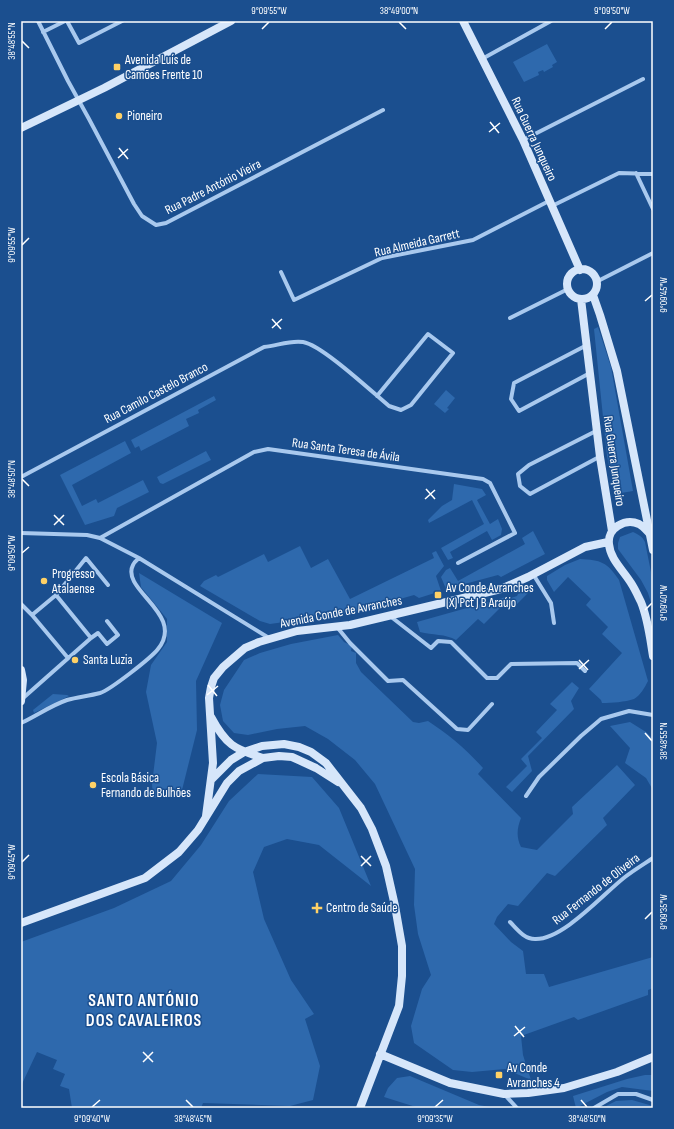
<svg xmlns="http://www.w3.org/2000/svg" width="674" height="1129" font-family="'Sofia Sans Condensed',sans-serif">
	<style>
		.green { fill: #2e69ad }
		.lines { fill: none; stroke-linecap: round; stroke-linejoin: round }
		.street { stroke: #a9c9ee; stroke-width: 4 }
		.secondary { stroke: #d6e6fa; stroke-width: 8 }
		.ticks { fill: none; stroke: #fff; stroke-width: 1.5 }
		.poi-dot { fill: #ffd166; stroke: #1b4f8f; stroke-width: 1.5 }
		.labels { text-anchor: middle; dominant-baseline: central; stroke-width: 3; stroke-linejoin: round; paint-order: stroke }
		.poi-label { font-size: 13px; fill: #fff; stroke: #1b4f8f; text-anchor: start }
		.street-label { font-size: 13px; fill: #fff; stroke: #1b4f8f }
		.district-label { font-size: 17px; font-weight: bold; letter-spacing: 1px; fill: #fff; stroke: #1b4f8f }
		.neatline { fill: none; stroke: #fff; stroke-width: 1.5 }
		.ticks-label { font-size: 10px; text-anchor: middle; fill: #fff }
	</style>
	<rect width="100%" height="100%" fill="#1b4f8f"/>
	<path class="green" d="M547,44L557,62L552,65L553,67L544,72L543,70L538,72L539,75L524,82L513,62Z
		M598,327L611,367L633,491L615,494L607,456L594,329Z
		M446,390L455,398L447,408L449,409L445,413L434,404Z
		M214,396L216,400L198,410L199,413L186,419L189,426L141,451L139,446L135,448L131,440Z
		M125,441L131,453L72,485L82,506L96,499L98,503L143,480L149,492L117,508L114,516L85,525L60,475Z
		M206,451L211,460L163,484L160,483L157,477Z
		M454,484L482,489L486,495L477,500L490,524L498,519L502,529L501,535L492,540L487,531L450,552L453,558L448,560L441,548L484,524L472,500L429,523L428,520L442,506L452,500Z
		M533,531L545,554L501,577L498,575L446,589L441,577L446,570L450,568L458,581L525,544L522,538Z
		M633,532C639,535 642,536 645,542L653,582V609L648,593L641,580L618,549V543L620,537Z
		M300,546L311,568L328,559L350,599L434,558L432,553L436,551L444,566L436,576L441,591L419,598L414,595L400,599L395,604L356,612L270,624L260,621L200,586L204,581L216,575L218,577L264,554L268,562Z
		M580,559C601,560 607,562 619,580L648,681C645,687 640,696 634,699C625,702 612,703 602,703L601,700L589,689L622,653L602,634L608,627L586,605L591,599L568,577L554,592L547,580V576L565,565Z
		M139,573L222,623L196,681L197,730L181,794L153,798L152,784L157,743L146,692L151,665L167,642V619L141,587Z
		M531,587L533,588L512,609L505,603L484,624L478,619L456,640C446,634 432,635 420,632L417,622L506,597L508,599L517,596L518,594Z
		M338,635L344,642L352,646L351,651L356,653V663L361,672L413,722L419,723L428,721C448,734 467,750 483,768L478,774L521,818C517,828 516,837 521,847L537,850L573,814L572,807L617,765L635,785L603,818L607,825L555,876L547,873L518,906L508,904L497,917L494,924L511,942L523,951L526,974H544L549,987L653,957V988L648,990V995L578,1020L574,1017L521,1036L523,1055L531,1080L505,1069L472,1072L453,1070L414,1043L411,1026L422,989L431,975L418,934L414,905L415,869L375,784L355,760L328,739L305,726L277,729L248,735L234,733L223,721L220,705L224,690L244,660L260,653L291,644Z
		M572,682L579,688L571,701L574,709L528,756L532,771L512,792L506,787L527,766L521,759L542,738L536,732L557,710L550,704Z
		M53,694L67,695L69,696L34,713L33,710Z
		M630,722L646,732L653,739V790L646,778L625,763L630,748L610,726Z
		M258,774L312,777L339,808L371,886L319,845L287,839L264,847L253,872L264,919L291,980L314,1014L305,1019L320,1066L313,1100L290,1106L203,1103L201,1108H72L69,1089L60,1086L65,1074L53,1069L57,1060L37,1052L21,1086V942L114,908L171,881L201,845L229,801Z
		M645,1075H653V1091L622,1087L607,1092L576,1108L573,1096L627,1079Z
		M410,1076L479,1105L495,1108H419L384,1097L388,1088L397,1078Z
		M632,1100L653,1106V1108H602L616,1101Z"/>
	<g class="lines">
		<path class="street" d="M38,21L68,81L89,119L134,204L142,216L156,225L166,223L383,110
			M67,21L79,43L122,21
			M43,32L65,21
			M482,59L551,21
			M523,140L643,79
			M636,173L653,209
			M552,206L619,173L653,174
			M281,272L294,300L382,258L473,240L549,201
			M596,282L653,253
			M510,318L568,289
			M587,345L514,383L511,399L519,411L590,373
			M596,431L529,465L518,474L520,486L530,494L599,457
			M21,477L264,347C277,346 289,340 303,342C322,345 372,392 389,406L401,410L411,405L453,353L428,334L377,396
			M21,533L87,535L100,538L139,558L269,638
			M100,538L254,452L268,449L483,479L490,483L515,533L458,563
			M533,574L551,603L554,623
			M56,595L86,558L108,585
			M21,604L32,615
			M390,616L431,648L438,641L451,642L487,678H497L511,664L577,663L585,671
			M337,627L350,643L388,681L403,680L457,729L468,730L492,704
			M91,638L98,633L107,644L118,635L107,621
			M22,699L91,638L56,595L32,615L68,658
			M21,723C36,716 52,705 67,700C78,697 89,696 100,693C110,690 151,658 158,649C186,614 120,590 133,565C134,562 137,560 139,558
			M526,796L539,777L581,736L601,719L629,711L653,715
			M510,922C517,929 524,939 535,939C563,940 603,894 625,877C634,870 644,864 653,858
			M504,1094L517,1108
			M594,1108L618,1094H636L653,1100"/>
		<path class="secondary" d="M463,21L523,140L580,270
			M21,128L104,88L231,21
			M567 284a15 15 0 1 1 30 0a15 15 0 1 1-30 0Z
			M593,295L600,315L617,371L653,550
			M581,299L600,457L612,531
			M650,534C647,531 643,526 639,524C625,518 607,528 609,544C610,559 623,570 631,583C635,589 638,596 641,602C648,619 650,638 653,656
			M21,670L23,680L21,701
			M211,717C226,745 234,749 263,758
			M211,780L231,760L244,752L262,746L284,744L299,747L311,752L326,763L361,808L372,829L386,866L395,906L402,946V976L399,1006L360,1108
			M206,816L213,763L209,698L211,687L214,678L223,667L245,648L259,642L297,631L350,625L501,589L528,577L585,547L608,542
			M21,923L145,878L179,852L198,830L227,783L239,771L263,758L279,756L292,757L316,768L338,782
			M380,1054L450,1083L504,1094L528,1093L564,1088L617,1072L653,1057"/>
	</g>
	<path class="ticks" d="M399,22L406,29M262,29L269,22M605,29L612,22M22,41L29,48M490,122L499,133M489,132L500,123M119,148L128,159M118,158L128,149M22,245L29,238M645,301L652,295M272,319L281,329M272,328L282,319M22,479L29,486M426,489L435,499M425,499L435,490M54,515L64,525M54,525L64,515M22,553L29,547M645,610L652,603M579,660L588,670M579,669L589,660M208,685L217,696M207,695L218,686M645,733L652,741M361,856L371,866M22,862L29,855M361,866L371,856M645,919L652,912M515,1026L524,1037M514,1036L525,1027M143,1052L153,1062M143,1062L153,1052M186,1100L193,1107M581,1100L587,1107M92,1107L100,1100M435,1107L443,1100"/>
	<g class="poi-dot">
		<rect x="113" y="63" width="8" height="8" rx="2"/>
		<circle cx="119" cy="116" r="4"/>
		<circle cx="44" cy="581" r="4"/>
		<rect x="434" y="591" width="8" height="8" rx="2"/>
		<circle cx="75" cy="660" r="4"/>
		<circle cx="93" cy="785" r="4"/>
		<path d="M315 902h4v4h4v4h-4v4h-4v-4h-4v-4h4z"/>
		<rect x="495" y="1071" width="8" height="8" rx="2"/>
	</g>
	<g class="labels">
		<g class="poi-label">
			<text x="125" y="60">Avenida Luís de<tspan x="125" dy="15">Camões Frente 10</tspan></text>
			<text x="127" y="116">Pioneiro</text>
			<text x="52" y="574">Progresso<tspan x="52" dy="15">Atalaense</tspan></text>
			<text x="446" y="588">Av Conde Avranches<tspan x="446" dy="15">(X) Pct J B Araújo</tspan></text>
			<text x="83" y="660">Santa Luzia</text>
			<text x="101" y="778">Escola Básica<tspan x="101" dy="15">Fernando de Bulhões</tspan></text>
			<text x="326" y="908">Centro de Saúde</text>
			<text x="507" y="1068">Av Conde<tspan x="507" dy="15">Avranches 4</tspan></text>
		</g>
		<g class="street-label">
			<text transform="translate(534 139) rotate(65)">Rua Guerra Junqueiro</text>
			<text transform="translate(213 187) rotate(-27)">Rua Padre António Vieira</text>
			<text transform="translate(417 243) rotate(-13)">Rua Almeida Garrett</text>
			<text transform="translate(156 393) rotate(-28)">Rua Camilo Castelo Branco</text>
			<text transform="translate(346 450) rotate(8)">Rua Santa Teresa de Ávila</text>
			<text transform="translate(614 461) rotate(82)">Rua Guerra Junqueiro</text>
			<text transform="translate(341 612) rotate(-11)">Avenida Conde de Avranches</text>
			<text transform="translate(596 889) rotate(-38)">Rua Fernando de Oliveira</text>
		</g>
		<g class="district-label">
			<text x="144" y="1001">SANTO ANTÓNIO<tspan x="144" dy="20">DOS CAVALEIROS</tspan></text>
		</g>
	</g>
	<rect width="674" height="1129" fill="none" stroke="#1b4f8f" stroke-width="44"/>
	<rect x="22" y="22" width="630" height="1085" class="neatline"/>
	<g class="ticks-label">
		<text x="269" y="14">9°09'55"W</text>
		<text x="399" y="14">38°49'00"N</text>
		<text x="612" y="14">9°09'50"W</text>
		<text transform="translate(11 41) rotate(-90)" y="4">38°48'55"N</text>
		<text transform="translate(11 245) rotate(-90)" y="4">9°09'55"W</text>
		<text transform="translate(663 295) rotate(-90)" y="4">9°09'45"W</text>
		<text transform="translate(11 479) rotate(-90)" y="4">38°48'50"N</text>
		<text transform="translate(11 553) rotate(-90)" y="4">9°09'50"W</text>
		<text transform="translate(663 603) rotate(-90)" y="4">9°09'40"W</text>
		<text transform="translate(663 741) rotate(-90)" y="4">38°48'55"N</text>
		<text transform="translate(11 862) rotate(-90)" y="4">9°09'45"W</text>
		<text transform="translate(663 912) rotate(-90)" y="4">9°09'35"W</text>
		<text x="92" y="1122">9°09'40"W</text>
		<text x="193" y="1122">38°48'45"N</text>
		<text x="435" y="1122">9°09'35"W</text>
		<text x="587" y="1122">38°48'50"N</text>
	</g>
</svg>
